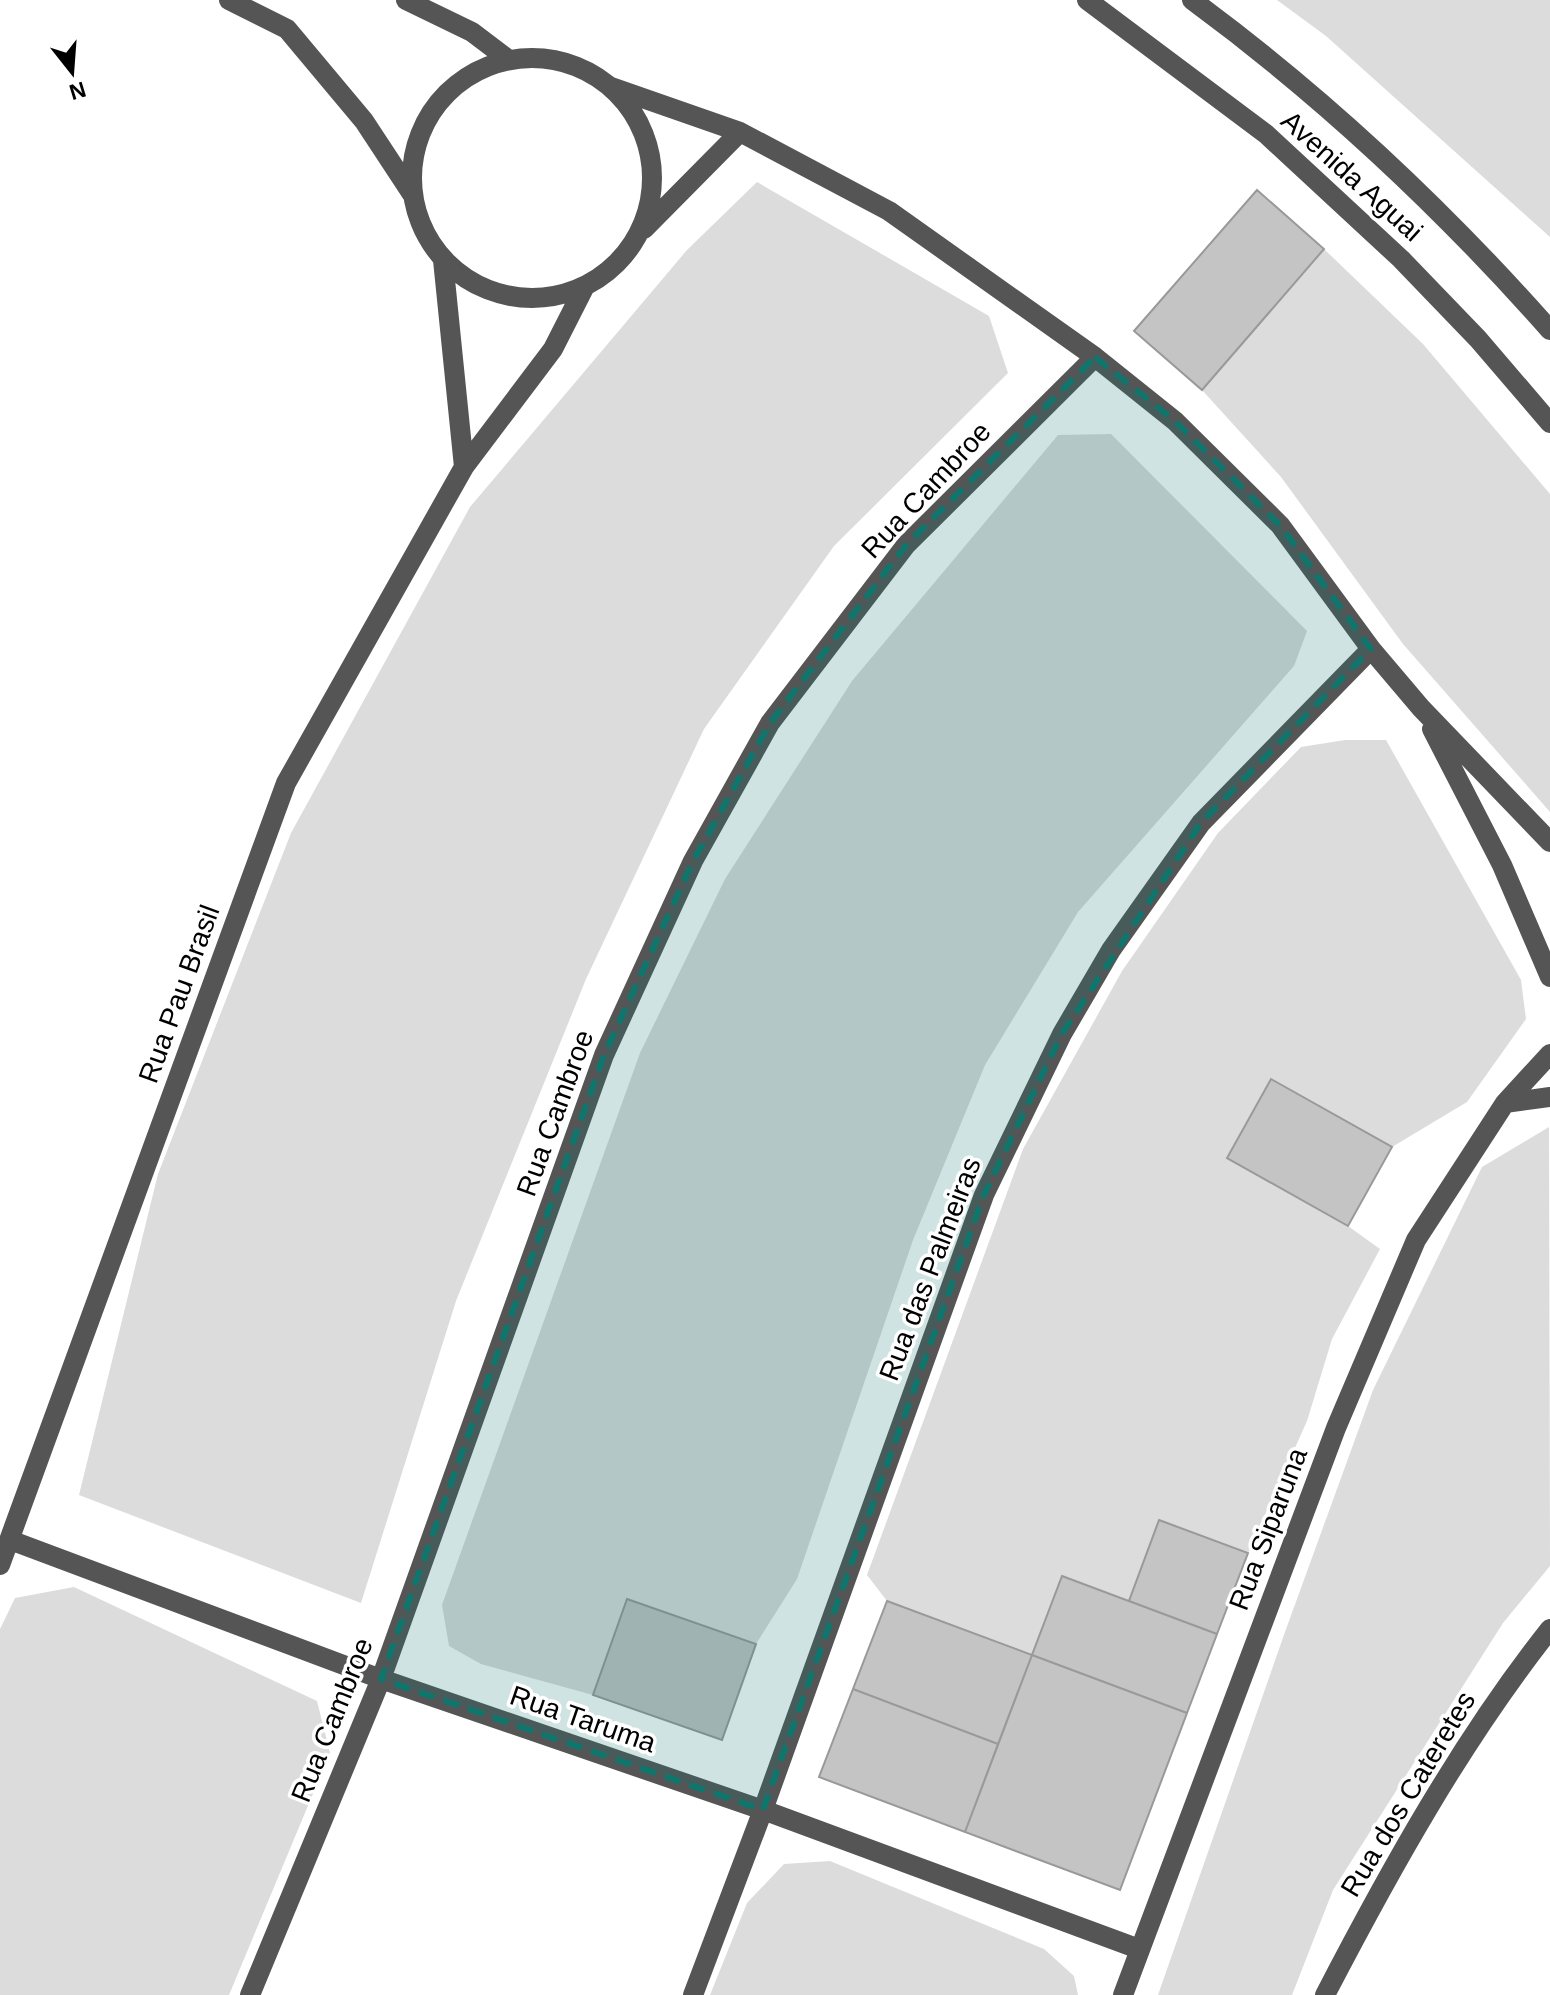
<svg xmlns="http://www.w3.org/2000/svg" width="1550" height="1995" font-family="Arial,sans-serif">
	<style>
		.green { fill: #dcdcdc }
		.building { fill: #c4c4c4; stroke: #999; stroke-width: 2 }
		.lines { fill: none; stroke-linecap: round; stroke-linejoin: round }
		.minor { stroke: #555; stroke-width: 20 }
		.marked { fill: #0f766e; fill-opacity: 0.2; stroke: #0f766e; stroke-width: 6; stroke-dasharray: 16 10; stroke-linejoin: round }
		.labels { text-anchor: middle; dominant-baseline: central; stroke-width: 7; stroke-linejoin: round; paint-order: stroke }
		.street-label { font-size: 28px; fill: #000; stroke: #fff }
	</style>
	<rect width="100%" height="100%" fill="#fff"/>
	<path class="green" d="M1277,0H1550V237L1326,36Z
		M757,182L989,316L1008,373L834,546L704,729L586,979L456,1301L361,1603L79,1495L158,1174L291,833L470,507L687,250Z
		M1324,249L1423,344L1550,494V812L1403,644L1281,477L1202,390Z
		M1111,434L1307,631L1294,666L1078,912L985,1065L913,1240L797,1579L756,1644L627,1599L593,1695L481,1664L449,1646L442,1605L640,1053L725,879L852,681L1058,435Z
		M1345,740H1386L1521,980L1526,1019L1467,1102L1392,1147L1272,1079L1227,1158L1348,1226L1380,1249L1332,1339L1307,1421L1248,1553L1160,1520L1129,1601L1032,1655L887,1601L867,1575L1023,1149L1122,971L1218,833L1301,747Z
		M1549,1127L1550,1566L1503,1623L1333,1890L1292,1995H1158L1285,1632L1373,1390L1482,1167Z
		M74,1587L317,1701L330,1753L229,1995H0V1629L15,1598Z
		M830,1861L1044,1949L1074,1976L1078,1995H710L747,1903L784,1864Z"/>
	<path class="building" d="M1257,190L1324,249L1202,390L1134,331Z
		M1271,1079L1392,1147L1348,1226L1227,1158Z
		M1159,1520L1248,1553L1217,1634L1129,1601Z
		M1062,1576L1217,1634L1187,1713L1032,1655Z
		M627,1599L756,1644L722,1740L593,1695Z
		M887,1601L1032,1655L998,1744L853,1689Z
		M1032,1655L1187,1713L1120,1890L965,1832Z
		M853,1689L998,1744L965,1832L819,1777Z"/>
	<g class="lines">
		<path class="minor" d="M229,0L287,29L364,121L412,194
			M406,0L472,32L509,60
			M1087,0L1266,134L1401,259L1478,339L1550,423
			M1192,0C1324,97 1442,208 1550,330
			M412 178a120 120 0 1 1 240 0a120 120 0 1 1-240 0Z
			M611,87L740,132L889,211L1095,357L1175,421L1280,525L1371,649L1421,708L1550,842
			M644,229L740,132
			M443,260L464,467L553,349L584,288
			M1432,729L1502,865L1550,977
			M1505,1103L1550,1097
			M10,1540L381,1679L763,1810L1139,1949
			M0,1565L286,783L464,467
			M250,1995L381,1679L604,1055L693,861L770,723L906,545L1095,357
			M693,1995L763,1810L984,1195L1062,1034L1111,950L1201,823L1371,649
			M1123,1995L1336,1428L1416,1240L1505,1103L1550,1054
			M1325,1995C1390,1870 1462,1740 1550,1629"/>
	</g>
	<path class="marked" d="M1095,357L1175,421L1280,525L1371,649L1201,823L1062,1034L984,1195L763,1810L381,1679L604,1055L693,861L770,723L906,545Z"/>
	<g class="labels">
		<g class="street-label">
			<text transform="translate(1352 176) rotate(42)">Avenida Aguai</text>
			<text transform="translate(926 490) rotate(-47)">Rua Cambroe</text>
			<text transform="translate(179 994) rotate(-70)">Rua Pau Brasil</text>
			<text transform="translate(555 1113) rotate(-70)">Rua Cambroe</text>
			<text transform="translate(930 1269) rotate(-69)">Rua das Palmeiras</text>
			<text transform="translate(1268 1529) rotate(-69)">Rua Siparuna</text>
			<text transform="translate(583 1719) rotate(19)">Rua Taruma</text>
			<text transform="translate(332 1720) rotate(-68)">Rua Cambroe</text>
			<text transform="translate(1408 1794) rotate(-59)">Rua dos Cateretes</text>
		</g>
	</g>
	<g transform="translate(72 72) rotate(163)" stroke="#ffffff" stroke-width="6" paint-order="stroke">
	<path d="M0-6L14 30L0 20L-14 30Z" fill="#000000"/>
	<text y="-12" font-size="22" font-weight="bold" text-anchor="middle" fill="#000000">N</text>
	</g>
</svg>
